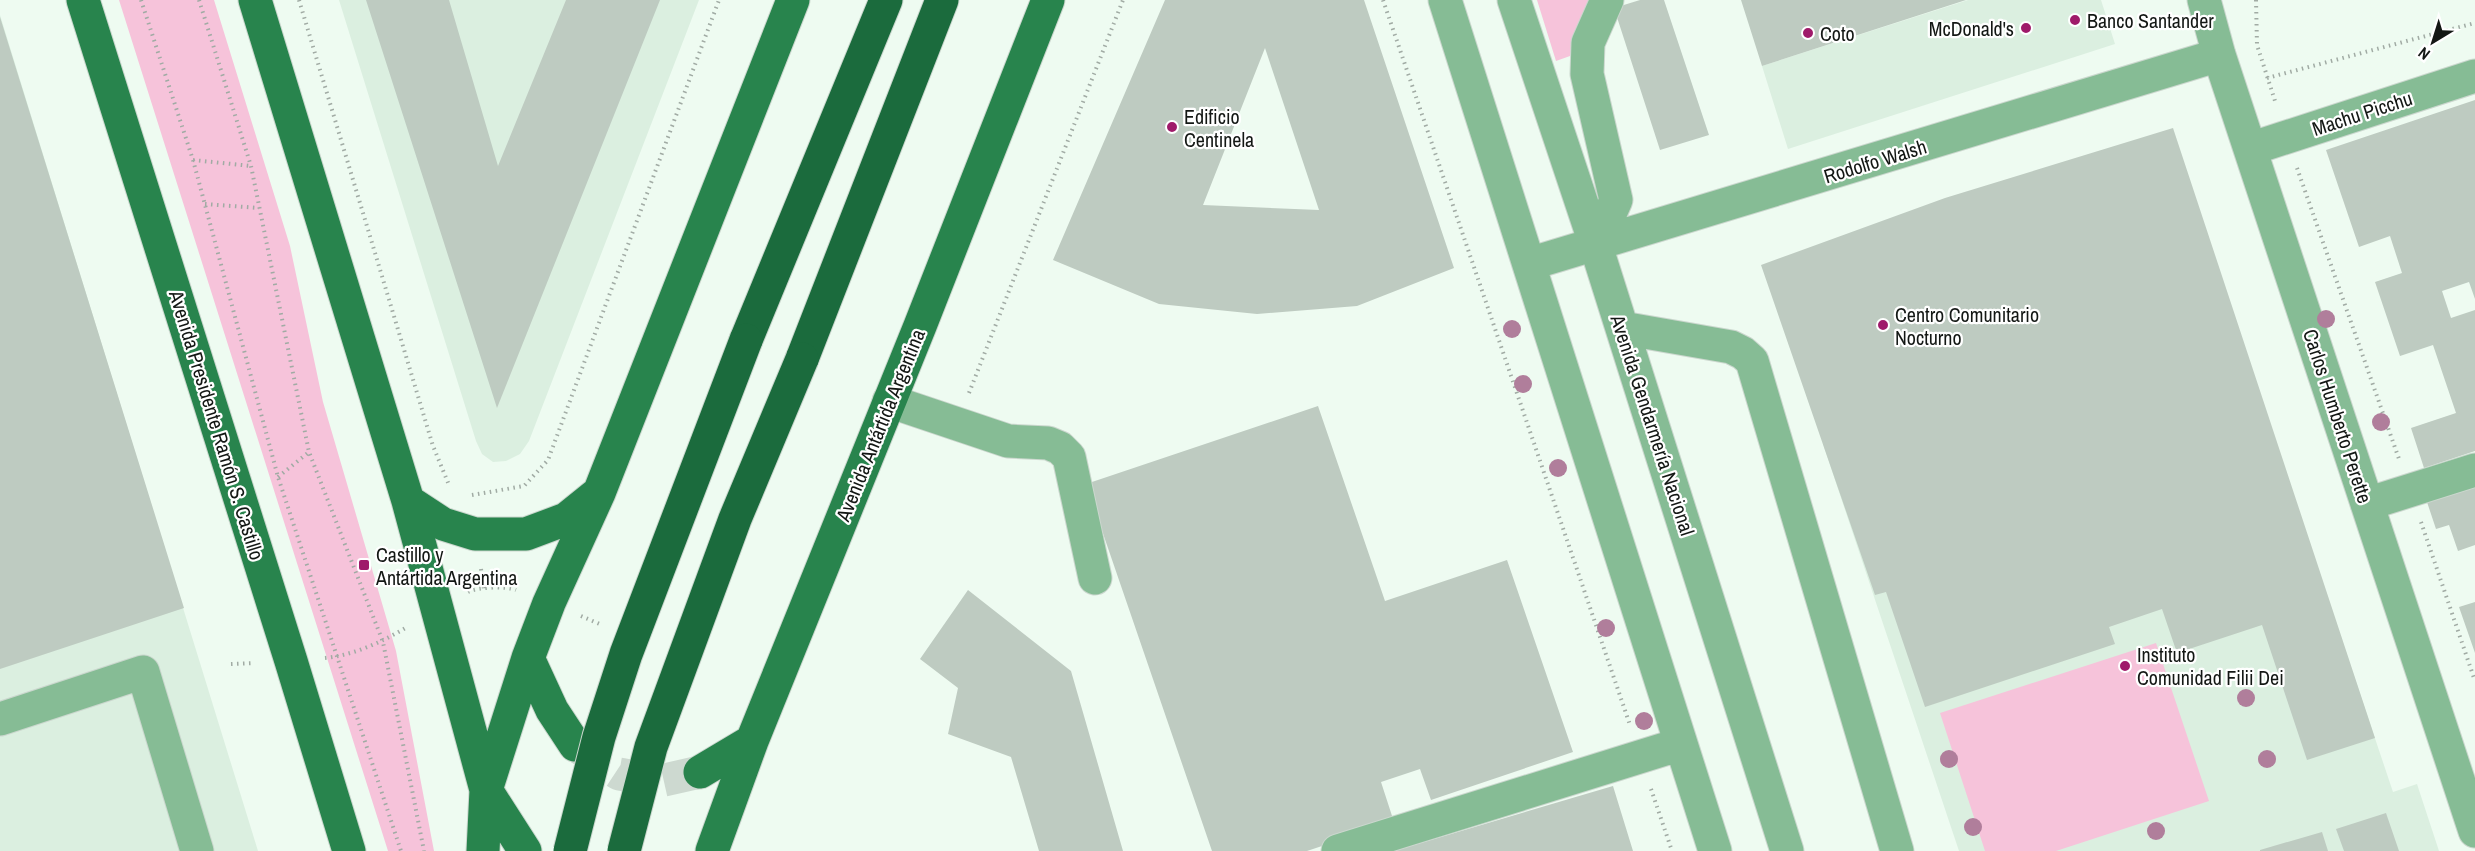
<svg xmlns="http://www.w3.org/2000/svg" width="2475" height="851" font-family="'Archivo Narrow',sans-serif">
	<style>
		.built { fill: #dbefe0 }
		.green { fill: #f6c3da }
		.building { fill: #becbc1; fill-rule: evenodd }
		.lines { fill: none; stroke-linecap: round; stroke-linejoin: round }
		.major-tunnel { stroke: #cdd9d0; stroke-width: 33; stroke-dasharray: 33 16; stroke-linecap: butt }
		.minor-casing { stroke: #cbd7ce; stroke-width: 35 }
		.major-casing { stroke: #cbd7ce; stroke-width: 35 }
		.highway-casing { stroke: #cbd7ce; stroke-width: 35 }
		.path { stroke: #a1aba4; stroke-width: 4; stroke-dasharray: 1.5 4.5; stroke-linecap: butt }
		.minor { stroke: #86bc95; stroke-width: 33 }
		.major { stroke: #28844d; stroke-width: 33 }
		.highway { stroke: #1b6b3d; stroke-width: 33 }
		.highway-bridge-casing { stroke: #cbd7ce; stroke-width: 35; stroke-linecap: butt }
		.highway-bridge { stroke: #1b6b3d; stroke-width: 33 }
		.tree { fill: #b07e9b }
		.poi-dot { fill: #9f1a6a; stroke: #fff; stroke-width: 2 }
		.labels { text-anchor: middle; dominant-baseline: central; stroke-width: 4.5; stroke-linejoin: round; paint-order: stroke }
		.poi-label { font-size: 20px; fill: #131714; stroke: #fff; text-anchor: start }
		.street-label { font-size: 20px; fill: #131714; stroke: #fff }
	</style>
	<rect width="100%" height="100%" fill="#eefbf1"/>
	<path class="built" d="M339,0H699L529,441L520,454L506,461L493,462L482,454L476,441Z
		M1968,0H2101L2115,44L1788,149L1762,66Z
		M0,15L89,303L258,851H0Z
		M1823,444L2290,485L2393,792L2417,784L2439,851H1959Z"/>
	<path class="green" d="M119,0H214L290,246L323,402L396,651L434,851H388Z
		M1537,0H1589L1570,56L1556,61Z
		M2156,643L2209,801L2056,851H1985L1940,713Z"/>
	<path class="building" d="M366,0H449L498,166L566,0H660L497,408Z
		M1165,0H1364L1454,268L1357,306L1257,314L1159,304L1053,260ZM1265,48L1319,210L1203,205Z
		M1640,0H1664L1709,135L1660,150L1614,8Z
		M1741,0H1966L1762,66Z
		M0,17L184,608L0,669Z
		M2475,100V299L2469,282L2442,291L2451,318L2475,310V451L2424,468L2411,428L2456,413L2433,345L2400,356L2375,282L2402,273L2390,236L2359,247L2326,150Z
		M2173,128L2375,738L2307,760L2262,625L2177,653L2162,609L2109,627L2115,644L1925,707L1886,592L1875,595L1761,265L1945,198Z
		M1318,406L1385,601L1507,560L1573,752L1431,800L1420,769L1381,782L1394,822L1307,851H1212L1086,484Z
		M2475,486V545L2458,551L2449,525L2436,529L2427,502Z
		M968,590L1071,671L1123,851H1039L1011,757L948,734L958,688L920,659Z
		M2475,602V653L2459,607Z
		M1613,786L1633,851H1397V850Z
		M2386,813L2399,851H2344L2336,829Z
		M2322,832L2328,851H2260V850Z"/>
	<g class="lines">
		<path class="major-tunnel" d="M575,745L619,774L660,781L700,772"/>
		<g class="minor-casing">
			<path id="minor" d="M1445,0L1715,851
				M1514,0L1596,246L1787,851
				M2204,0L2219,55L2475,831
				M2250,149L2475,76
				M1596,246L1616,200L1587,74L1588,43L1607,0
				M1529,264L2219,55
				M1622,328L1731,347L1743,353L1752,361L1897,851
				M889,401L1008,441L1048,443L1060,448L1069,457L1095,578
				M2367,504L2475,470
				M0,719L143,672L197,851
				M1338,851L1681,744"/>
		</g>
		<g class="major-casing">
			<path id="major" d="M83,0L291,661L349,851
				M255,0L408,501L486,790L525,851
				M408,501L443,524L475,534H526L566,519L597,494
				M528,658L552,710L575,745
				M700,772L752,741
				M483,851L486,790L528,658L549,603L599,493L793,0
				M712,851L752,741L920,326L1048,0"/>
		</g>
		<g class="highway-casing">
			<path id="highway" d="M746,340L886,0
				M802,359L942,0"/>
		</g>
		<path class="path" d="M141,0L193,160L278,477L401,851
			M199,0L251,166L309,452L383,642L424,851
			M299,0L433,446L449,485
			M1383,0L1630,725
			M2256,0L2257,45L2276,104
			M2267,78L2475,23
			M193,160L251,166
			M2297,168L2399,459
			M205,204L259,208
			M969,393L1123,0
			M278,477L309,452
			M472,495L524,486L548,460L719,0
			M2421,522L2475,681
			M481,569L484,589
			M468,592C477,587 506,586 516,590
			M581,616L602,625
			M325,658C354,655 382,642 407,627
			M231,664L254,663
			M1651,789L1672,851"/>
		<use href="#minor" class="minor"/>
		<use href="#major" class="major"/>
		<use href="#highway" class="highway"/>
		<g class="highway-bridge-casing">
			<path id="highway-bridge" d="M570,851L599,737L626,654L746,340
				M624,851L651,747L735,519L802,359"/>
		</g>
		<use href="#highway-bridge" class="highway-bridge"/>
	</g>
	<g class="tree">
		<circle cx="2326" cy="319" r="9"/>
		<circle cx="1512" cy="329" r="9"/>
		<circle cx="1523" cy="384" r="9"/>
		<circle cx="2381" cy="422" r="9"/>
		<circle cx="1558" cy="468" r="9"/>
		<circle cx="1606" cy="628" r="9"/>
		<circle cx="2246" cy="698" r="9"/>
		<circle cx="1644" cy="721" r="9"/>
		<circle cx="1949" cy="759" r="9"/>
		<circle cx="2267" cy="759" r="9"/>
		<circle cx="1973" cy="827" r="9"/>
		<circle cx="2156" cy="831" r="9"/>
	</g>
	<g class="poi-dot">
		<circle cx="2075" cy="20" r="6"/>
		<circle cx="2026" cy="28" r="6"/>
		<circle cx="1808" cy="33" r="6"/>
		<circle cx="1172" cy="127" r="6"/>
		<circle cx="1883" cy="325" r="6"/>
		<rect x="358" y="559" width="12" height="12" rx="3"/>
		<circle cx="2125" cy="666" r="6"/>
	</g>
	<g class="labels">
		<g class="poi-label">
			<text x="2087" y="20">Banco Santander</text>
			<text x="2014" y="28" text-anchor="end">McDonald's</text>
			<text x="1820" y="33">Coto</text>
			<text x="1184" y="116">Edificio<tspan x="1184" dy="23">Centinela</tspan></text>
			<text x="1895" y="314">Centro Comunitario<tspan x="1895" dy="23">Nocturno</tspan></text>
			<text x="376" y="554">Castillo y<tspan x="376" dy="23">Antártida Argentina</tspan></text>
			<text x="2137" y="654">Instituto<tspan x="2137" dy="23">Comunidad Filii Dei</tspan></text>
		</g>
		<g class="street-label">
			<text transform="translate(2362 113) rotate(-18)">Machu Picchu</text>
			<text transform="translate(1875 161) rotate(-17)">Rodolfo Walsh</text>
			<text transform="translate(2338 416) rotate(72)">Carlos Humberto Perette</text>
			<text transform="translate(217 425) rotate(73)">Avenida Presidente Ramón S. Castillo</text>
			<text transform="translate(880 425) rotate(-68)">Avenida Antártida Argentina</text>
			<text transform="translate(1653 425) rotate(72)">Avenida Gendarmería Nacional</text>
		</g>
	</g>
	<g transform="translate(2433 42) rotate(218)" stroke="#ffffff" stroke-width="4.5" paint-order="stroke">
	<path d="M0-4.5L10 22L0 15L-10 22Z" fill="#131714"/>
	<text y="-9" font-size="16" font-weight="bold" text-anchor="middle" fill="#131714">N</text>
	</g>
</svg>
